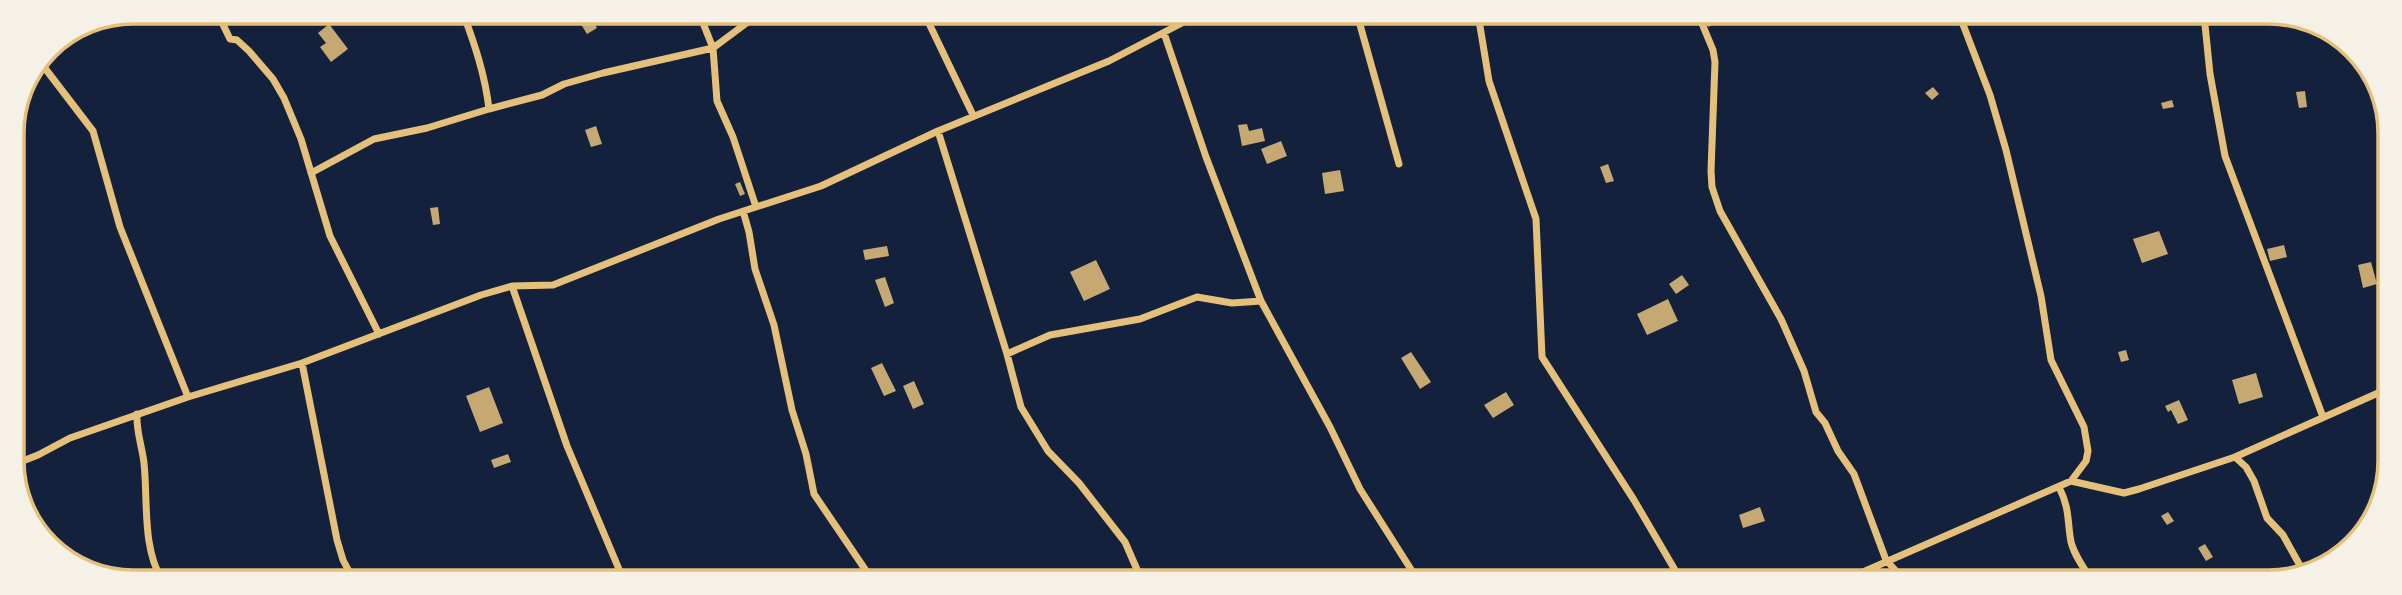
<svg xmlns="http://www.w3.org/2000/svg" width="2402" height="595" viewBox="0 0 2402 595" font-family="Commissioner,sans-serif">
<style>
.building{fill:#c6a872}
.lines{fill:none;stroke-linecap:round;stroke-linejoin:round}
.minor{stroke:#e5c07b;stroke-width:7}
.rim{fill:none;stroke:#e5c07b;stroke-width:3.5}
</style>
<rect width="100%" height="100%" fill="#14213d"/>
<!-- building -->
<path class="building" d="M581,13h7l9,15 -10,6 -11,-18z
M1713,14h12l2,5 -19,8 -3,-9z
M1870,14h7l4,4 -8,7 -7,-8z
M329,24l19,25 -17,13 -11,-15 6,-4 -8,-10z
M1933,87l6,7 -7,6 -7,-7z
M2305,91l2,16 -8,1 -3,-16z
M2172,100l2,7 -11,2 -2,-6z
M1247,124l2,7 13,-3 3,13 -23,5 -4,-21z
M596,126l6,18 -11,3 -6,-17z
M1281,141l6,15 -20,8 -6,-15z
M1608,164l6,17 -8,2 -6,-16z
M1340,170l4,21 -19,3 -3,-21z
M740,182l5,12 -5,2 -5,-12z
M438,207l2,17 -7,1 -3,-17z
M2159,231l9,23 -26,9 -9,-24z
M2284,245l3,12 -17,4 -3,-12z
M887,246l2,10 -24,4 -2,-10z
M1096,260l14,29 -26,12 -14,-29z
M2371,262l6,22 -14,4 -5,-23z
M1682,275l7,10 -13,9 -7,-10z
M885,277l9,26 -9,4 -10,-27z
M1668,299l10,22 -31,14 -10,-21z
M2126,350l3,10 -8,2 -3,-10z
M1411,352l20,30 -11,7 -19,-31z
M882,363l14,28 -12,5 -13,-28z
M2256,373l7,24 -24,7 -7,-24z
M914,381l10,23 -11,5 -10,-23z
M489,387l14,36 -23,9 -14,-36z
M1506,392l8,13 -21,13 -9,-13z
M2179,400l9,20 -10,4 -7,-14 -3,2 -3,-6z
M508,454l3,8 -17,6 -3,-8z
M1760,507l5,14 -22,7 -4,-13z
M2168,512l6,9 -7,4 -6,-9z
M2205,544l8,13 -7,4 -8,-13z"/>
<g class="lines">
<!-- minor -->
<path class="minor" d="M217,12l13,27 7,1 12,11 24,28 11,19 17,41 29,97 49,98
M699,13l14,35 4,53 16,36 23,70
M924,13l49,102
M1177,13l3,11
M1357,14l42,150
M1478,14l11,67 47,138 6,138 92,143 48,82
M1698,14l15,36 2,12 -4,109 1,16 8,24 61,108 23,52 12,41 9,11 13,28 16,23 32,86 20,22
M1959,14l31,81 16,55 35,146 10,64 33,67 4,24 -2,10 -15,20
M2204,15l6,59 15,82 98,261
M1164,33l42,124 55,144 69,126 30,62 59,93
M41,63l52,68 27,96 68,170
M489,109l53,-14 22,-11 39,-11 110,-25 47,-35
M938,131l69,223 14,53 27,44 31,32 46,59 17,39
M311,173l63,-34 53,-11 62,-19c-4,-34 -14,-64 -26,-96
M743,211l6,21 6,37 19,56 18,85 14,44 8,40 59,87
M512,286l55,160 57,135
M1007,354l43,-19 90,-16 57,-22 35,6 29,-2
M302,363l35,177 6,20 11,21
M137,414c-1,17 5,32 7,49 4,38 -2,84 18,117
M2235,457l11,10 8,14 13,37 16,17 20,36
M15,464l23,-9 32,-17 118,-41 114,-34 179,-68 31,-9 41,-1 166,-66 102,-33 117,-55 171,-70 92,-48
M2059,487c11,22 8,33 12,55 4,15 14,28 22,40
M1840,582l231,-101 53,12 15,-4 96,-32 152,-68"/>
</g>
<!-- crop -->
<path d="M0 0H2402V595H0ZM133 24H2269A109 109 0 0 1 2378 133V461A109 109 0 0 1 2269 570H133A109 109 0 0 1 24 461V133A109 109 0 0 1 133 24Z" fill="#f6f1e7" fill-rule="evenodd"/>
<path class="rim" d="M133 24H2269A109 109 0 0 1 2378 133V461A109 109 0 0 1 2269 570H133A109 109 0 0 1 24 461V133A109 109 0 0 1 133 24Z"/>
</svg>
